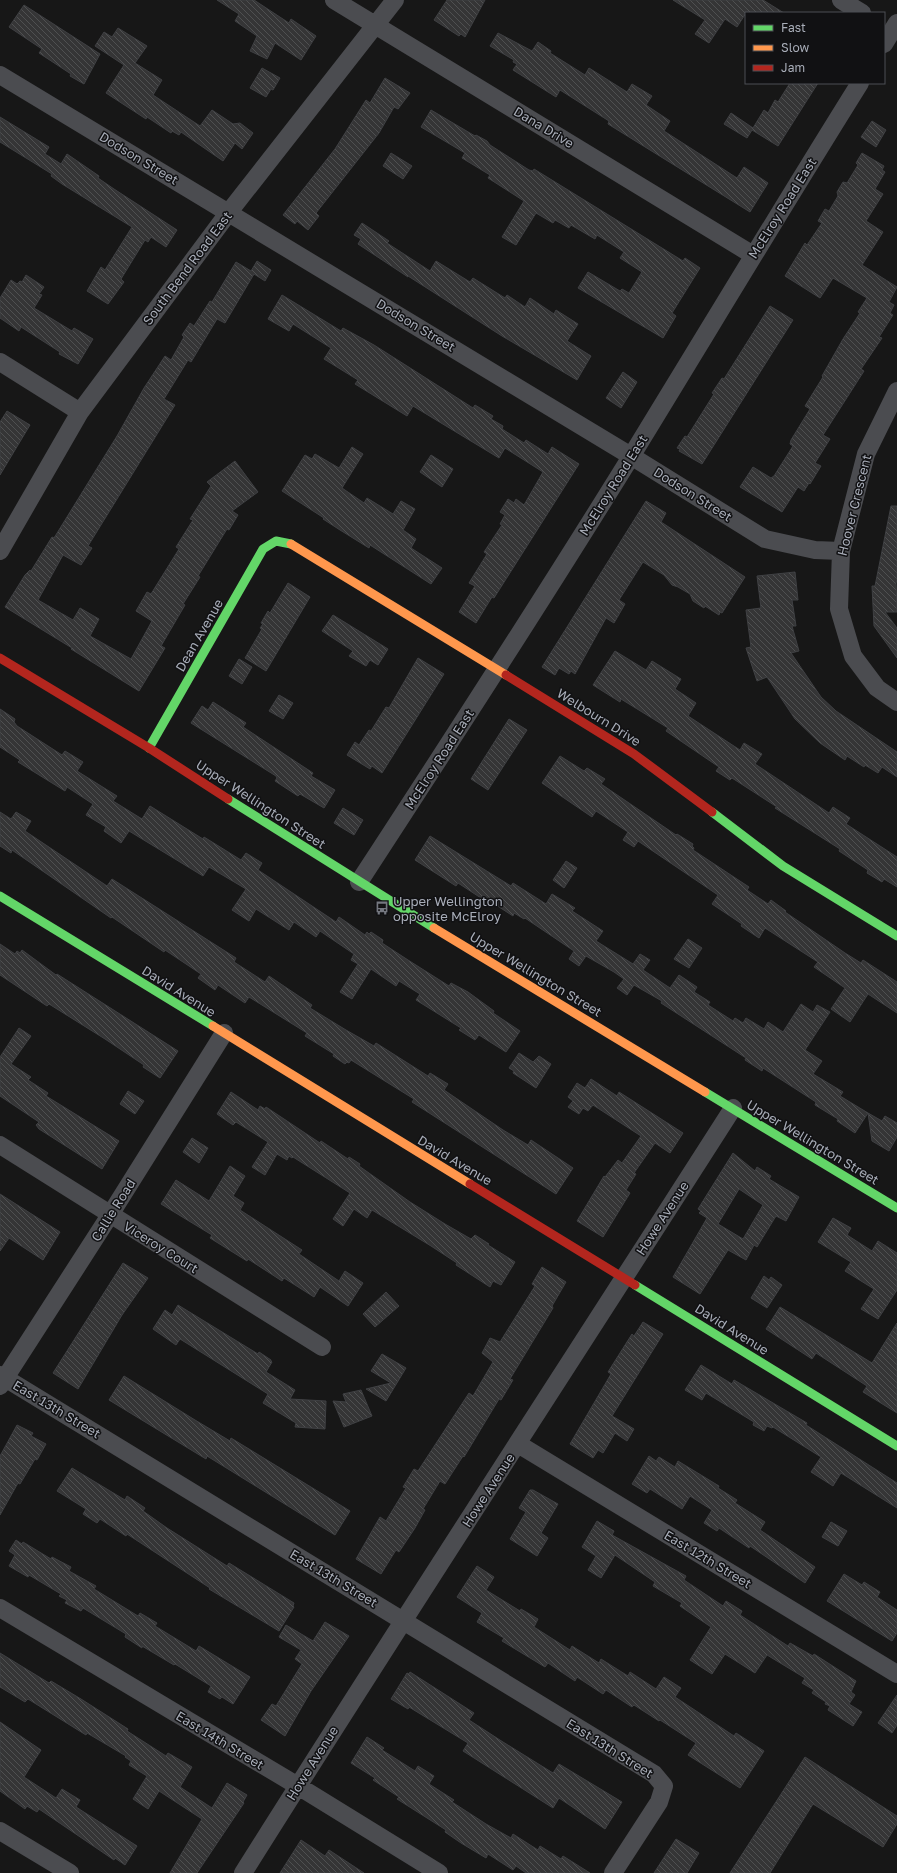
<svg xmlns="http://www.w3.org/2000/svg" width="897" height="1873" viewBox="0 0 897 1873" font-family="'Golos Text',sans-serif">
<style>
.building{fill:url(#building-back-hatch);stroke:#3f4043;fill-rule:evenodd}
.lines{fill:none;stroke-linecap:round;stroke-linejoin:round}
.street{stroke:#4b4c50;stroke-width:18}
.fast{stroke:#63d668;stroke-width:9}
.slow{stroke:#ff974d;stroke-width:9}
.jam{stroke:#b3261e;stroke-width:9}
.labels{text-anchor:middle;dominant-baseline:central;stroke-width:3;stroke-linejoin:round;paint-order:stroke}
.street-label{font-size:13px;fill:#a8adb8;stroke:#111113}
.poi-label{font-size:13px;fill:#a8adb8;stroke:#111113;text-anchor:start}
</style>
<defs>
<pattern id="building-back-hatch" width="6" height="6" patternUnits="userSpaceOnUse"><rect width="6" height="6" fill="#353536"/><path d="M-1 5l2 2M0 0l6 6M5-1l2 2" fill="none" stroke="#4f5051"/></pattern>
</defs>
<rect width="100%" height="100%" fill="#171717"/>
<!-- building -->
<path class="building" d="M217,0h37l35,23 2,-4 25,17 -15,24 -26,-17 -8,16 -17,-8 7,-15 -22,-15 4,-7z
M447,0h38l-20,37 -4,-3 -2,2 -25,-16z
M673,0h90l21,13h-38l-9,14 -12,-8 -16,24 -14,-9 10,-14z
M24,5l76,49 -16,30 -14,-8 1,-2 -32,-21 3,-4 -33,-22z
M118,28l29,18 -12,17 27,17 -9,15 47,31 12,-16 21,14 7,-1 13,10 -11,16 -7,-6 -12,18 -42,-29 -2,3 -7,-4 -1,2 -24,-16 -1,2 -40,-26 18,-28 -29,-19 9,-14 8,5z
M498,33l34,18 6,-9 13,9 -1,2 35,22 4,-7 38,24 5,-8 20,12 -6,9 24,16 -6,10 73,47 7,-11 24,16 -18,29 -142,-88 1,-3 -49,-31 -4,7 -43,-27 4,-6 -4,-2 1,-2 -24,-14z
M262,68l18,10 -7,12 -2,-1 -5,8 -16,-9z
M385,78l25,15 -12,16 -4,-2 -15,26 -63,80 3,3 -11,14 -11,-9 -2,3 -12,-9 52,-66 31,-49 4,3z
M790,83h28l-40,63 -26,-16 -5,8 -23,-14 7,-11 22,15 11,-18 4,3 7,-13 3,2z
M431,110l44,26 1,-1 11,6 3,4 39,25 4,1 1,-2 149,92 2,-3 15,10 -28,45 4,3 -13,22 -85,-50 10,-16 32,19 2,-2 7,4 13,-21 -22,-14 4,-6 -27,-17 -2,4 -24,-14 -2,3 -14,-8 -2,3 -17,-10 -20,32 -14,-8 22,-36 -36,-23 2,-3 -28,-17 3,-5 -44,-26z
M0,117l49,30 -4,7 16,10 6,-10 32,22 -1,2 16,11 63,41 -11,17 -15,-10 -3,5 -3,-2 -24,39 3,3 -16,22 -21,-13 14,-24 4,3 27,-43 -70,-43 -11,-8 1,-2 -52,-32z
M872,121l14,9 -10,17 -15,-10z
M391,153l21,13 -9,13 -20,-13z
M862,153l22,13 -2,4 3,2 -10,17 8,5 -17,27 17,11 -21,33 35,22 -8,15 5,3 -4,8 3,2 -14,22 3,1 -21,31 3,2 -41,64 7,4 -15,24 6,3 -11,18 -1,-1 -5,8 -6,-4 -16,25 -42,-25 13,-20 18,11 3,-2 19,-30 -3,-2 1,-4 19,-31 -5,-3 18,-29 -1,-1 21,-37 17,-26 -2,-1 9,-14 -34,-20 -13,20 -35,-22 20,-33 2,2 15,-22 -4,-2 7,-12 4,2 9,-15 -1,-4 6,-10 4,1 11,-18 -2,-2z
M362,223l27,18 -2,2 43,28 6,-10 34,21 3,-4 32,20 2,-3 18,12 5,-9 24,16 2,-4 22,14 -11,17 24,15 -14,24 -75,-44 -94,-60v1l-50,-33 3,-5 -7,-4z
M257,261l14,9 -6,11 -11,-7 -29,49 -8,-4 -26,43 -3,-2 -24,39 11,6 -87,141 4,2 -11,17 -18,-10 -25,45 35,20 7,-12 19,11 -9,17 41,23 21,-38 -16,-10 11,-19 4,2 28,-45 -3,-2 17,-27 -3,-1 21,-33 -4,-4 28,-21 23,31 -26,19 6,4 -9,15 -2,-1 -29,47 2,1 -17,27 2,1 -24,41 4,2 -26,43 -68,-42 1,-1 -67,-41 20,-32 5,-5 1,1 21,-34 2,1 63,-102 27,-48 21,-32 6,4 13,-23 -2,-2 8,-12 4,3 16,-25 2,1 24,-40 15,9z
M26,275l18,12 -5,7 3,1 -8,13 38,23 2,-3 19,11 -15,25 -19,-10 1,-2 -39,-25 -2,4 -19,-13v-20l11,-18 6,4 3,-3 2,1z
M282,295l59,36 2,-3 31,17 99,63 2,-3 18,11 -2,3 12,7 -1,3 22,14 2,-3 22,14 4,-7 27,17 -85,134 -2,-1 -16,26 -17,-11 16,-26 -6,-3 18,-29 -3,-2 18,-27 -2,-1 5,-9 -5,-3 8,-13 6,4 2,-4 8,6 19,-33 -38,-24 -6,10 -86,-52 -6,10 -52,-32 3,-4 -34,-21 7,-11 -38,-24 -4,7 -21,-12z
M770,306l23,14 -91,144 -23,-13 1,-2 -3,-1 8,-12 2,1 27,-43 -2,-1 10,-15 2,1z
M623,372l14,10 -16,26 -15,-10z
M7,411l23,14 -30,50v-53z
M352,447l11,7 -21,34 22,15 3,-5 26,16 8,-13 14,8 -12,21 13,9 -5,9 31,20 -11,16 -61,-39 -1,3 -29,-18 -17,-11 1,-1 -42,-27 23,-36 7,4 3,-5 24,14z
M431,455l22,14 -11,18 -22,-15z
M646,501l20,12 -5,9 84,55 -23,36 -2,-1 -1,3 -14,-9 -1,2 -11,-7 -3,-7 -12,-7 -6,-2 -8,-10 -21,-13 -24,38 6,4 -11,19 -8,-5 -31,56 -4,-3 -2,3 -10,-6 -4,7 -13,-8z
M891,506h6v76h-1l1,30h-12l12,16v30l-23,-32 -2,-40h3z
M795,572l3,28h-6l4,26h-4l7,25 -8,2 30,44 15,14 61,41v25l-15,-10 -4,6 -13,-8 -1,2 -17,-11 -2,4 -25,-17 -25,-24 -28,-42 -10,4 -11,-33 5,-1 -5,-37 15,-2 -4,-32z
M288,583l22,14 -44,74 -21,-13 17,-29 -2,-1 3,-4 -2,-1 7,-12 2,2z
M333,615l55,34 -10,16 -8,-5 -4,6 -17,-10 4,-5 -31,-20z
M615,651l31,19 6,-9 29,18 -6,10 21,14 -8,13 52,34 4,-7 18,11 -7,10 74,49 4,-6 17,11 -4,6 51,33v30l-13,-8 -2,3 -15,-9 1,-3 -29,-19 1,-2 -65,-41 2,-1 -45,-29 -2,2 -14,-9 3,-4 -53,-36 2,-3 -47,-29 -1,3 -27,-17z
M418,658l26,16 -62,99 -10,-7 -2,3 -23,-14 8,-13 4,3 10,-15 2,1 15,-24 3,1z
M239,659l13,8 -10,17 -13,-8z
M279,695l14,8 -10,16 -14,-8z
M213,702l33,21 -3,4 70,46 -2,3 24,14 -11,18 -24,-14 -2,2 -23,-15 2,-3 -1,-2 -85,-53 11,-17 6,4z
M0,709l15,10 -1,3 3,4 45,29 3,-4 18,11 -6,9 40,25 -4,5 29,18 8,-13 53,33 1,-2 37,23 5,-7 16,10 -4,7 78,52 3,-5 26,18 2,-3 2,2 2,-2 12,8 -1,3 26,17 41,26 2,-3 17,9 26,19 -1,2 27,18 -14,21 -27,-17 -4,5 -16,-10 2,-2 -45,-28 4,-6 -21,-13 -3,5 -25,-17 -19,30 -12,-7 18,-28 -7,-4 3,-6 -34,-23 -4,6 -22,-15 -5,8 -33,-21 -7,12 -17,-11 14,-21 -37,-22 -6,9 -74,-45 -8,12 -17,-12 2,-4 -20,-12 7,-11 -26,-17 -2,4 -47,-29 2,-2 -20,-13z
M509,719l18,11 -39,60 -17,-11z
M560,756l24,15 3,-3 18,11 -4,5 75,51 1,-1 16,10 -1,2 2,2 -1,2 56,37 -2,3 21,14 3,-4 15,11 -1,1 60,41 16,10 2,-3 34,22v31l-29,-19 -18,28 -19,-13 14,-21 -31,-21 4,-5 -53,-34 -6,10 -18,-12 1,-2 -30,-20 6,-9 -80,-54 -4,6 -11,-7 5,-8 -32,-21 -4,6 -50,-34z
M343,808l20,12 -9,15 -20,-12z
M0,812l11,7 5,-7 15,9 -6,10 82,55 5,-7 124,79 -2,4 31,20 4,-6 43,29 -2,3 36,22 28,16 2,-3 52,33 2,-3 18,11 -4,6 59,40 25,15 3,-5 42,28 -17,26 -144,-92 2,-3 -63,-39 -2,3 -2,-1 -2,2 -12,-8 1,-2 -29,-18 2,-3 -58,-36 -4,6 -27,-18 -3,5 -17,-12 3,-4 -36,-24 -1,2 -52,-35 -1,1 -99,-68 -1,3 -11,-7z
M430,836l81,50 2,-3 33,21 6,-10 23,14 -3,3 31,20 -7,10 37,23 7,-10 10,6 -7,10 27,18 9,-13 18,12 -3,5 16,10 -2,3 25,16 2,-3 8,5 3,-5 18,11 4,-7 15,10 18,-28 12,8 4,-7 13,7 -25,38 17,11 -9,13 30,18 -3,4 28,17 -13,20 -18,-12 1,-2 -23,-14 1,-3 -53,-34 -1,3 -17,-11 1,-2 -85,-55 1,-2 -28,-16 -7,10 -10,-7 7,-9 -10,-7 -28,-16 -7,10 -10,-7 5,-8 -49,-33 -1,1 -10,-6 -1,3 -31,-20 -1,2 -23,-15 -2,3 -41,-26z
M566,861l11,7 -13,20 -11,-8z
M688,939l14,9 -13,20 -15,-9z
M0,944l15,10 2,-3 3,2 2,-3 34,25 1,-1 121,77 -18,27 -17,-11 1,-2 -39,-26 -56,-35 -2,2 -47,-31z
M19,1028l12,8 -20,28 20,13 -3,3 20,13 -2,3 73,45 -17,28 -63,-40 -3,-4 3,-3 -39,-26v-39z
M519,1053l14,9 6,-6 12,8 -15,24 -23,-15 1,-2 -5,-3z
M591,1079l26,17 2,-4 64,41 -13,20 -15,-10 -21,30 2,1 -10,16 4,3 -27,44 -26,-16 27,-45 1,1 13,-17 4,3 19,-27 -48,-31 -5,6 -5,-3 -4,6 -11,-7 5,-6 -5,-4 9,-14 8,5z
M128,1091l16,10 -9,13 -15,-10z
M231,1092l27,18 2,-4 5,3 1,-2 54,36 1,-2 27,18 1,-2 11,7 -1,2 51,36 35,22 26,15 4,-4 14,9 -1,1 27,17 -14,23 -8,-4 -3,6 -34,-22 1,-2 -26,-17 -59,-36 -5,8 -13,-9 -11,17 -10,-7 17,-26 -57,-36 -1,1 -3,-2 -2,4 -10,-6 -12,21 -13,-8 16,-25 -32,-20 -3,3 -16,-11z
M868,1113l14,8 3,-5 12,7v14l-8,14 -17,-10z
M192,1138l16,10 -9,15 -16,-11z
M733,1153l22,18 2,-4 14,9 -2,3 30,18 -13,24 -10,-5 -19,31 -3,-2 -8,15 -18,-10 -28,44 -27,-17 34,-59 -8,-5 2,-2 -3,-2zM739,1189l24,16 -20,34 -25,-15z
M230,1166l15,10 -12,20 11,7 -4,7 62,40 -3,4 40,27 6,-10 18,12 -15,23 -28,-19 -6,10 -30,-19 -2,3 -34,-22 -1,2 -37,-23 2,-3 -51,-31 15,-24 33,21z
M0,1194l60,38 -17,28 -34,-22 -9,13z
M833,1218l18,10 -4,7 25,16 6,-10 19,12v37l-19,29 -17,-10 13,-20 -29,-18 6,-9 -33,-20z
M123,1263l25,15 -26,37 -44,74 -25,-16z
M542,1267l24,15 -14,24 1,2 -43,71 3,1 -12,20 -2,-1 -35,58 -1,-1 -18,28 -5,-3 -17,28 2,1 -10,18 -16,24 -3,-2 -15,24 -25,-15 24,-42 6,4 20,-33 -3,-1 11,-18 4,2 51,-78 4,3 20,-34 -11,-9 8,-15 10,4 35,-56 -3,-2z
M764,1276l5,4 2,-3 11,8 -15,23 -16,-10z
M386,1292l13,14 -24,21 -12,-13z
M178,1305l80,49 1,-2 12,8v1l1,1 -6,10 29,18 -5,9 36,2 -1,28 -30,-2 1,-4 -33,-20 5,-9 -88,-55 -4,6 -23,-16 12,-19 7,5z
M780,1307l92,56 25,-40v90l-34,-21 4,-6 -51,-33 -4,6 -46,-30z
M643,1322l20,12 -51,82 22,13 -7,12 -12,-8 -12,20 -5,-3 -5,8 -23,-14 41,-70 -3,-2 24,-38 2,2z
M382,1354l24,14 -20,33 -20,-12 25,-6 -20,-12z
M701,1365l31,19 2,-4 73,43 -1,2 91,58v25l-56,-35 -8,13 -22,-14 10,-15 -48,-30 -1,1 -5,-2 -3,5 -11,-6 1,-3 -48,-29 -4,7 -17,-10z
M124,1376l71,44 35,21 1,-3 119,73 -15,24 -128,-79 -1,3 -97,-59z
M361,1390l11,26 -28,11 -11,-26 13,1 -3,-8z
M17,1425l16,8 -2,3 15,8 -9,16 -2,-1 -15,25 -2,-1 -18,32v-59z
M649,1456l7,5 3,-4 16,10 3,-6 41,25 -1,2 19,12 -2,3 30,19 -5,8 55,37 -10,16 -55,-37 -1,2 -30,-20 -2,3 -13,-8 8,-13 -22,-14 -8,13 -32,-20 -3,4 -15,-9z
M72,1468l53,32 2,-4 18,12 -2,3 24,17 60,38 2,-3 65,40 -1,3 1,1 -15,24 -70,-42 1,-1 -83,-54 -1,2 -26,-17 -3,4 -14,-9 3,-5 -29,-18z
M530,1490h3l25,14 -17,29 7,5 -11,18 -27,-17 16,-27 -7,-4z
M597,1521l17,10 -2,4 74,41 -2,4 39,26 3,-5 16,10 -2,4 48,31 2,-3 23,13 1,-2 42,27 -5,11 4,3 -6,9 13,8 -9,14 -25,-16 2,-4 -5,-2 1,-2 -14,-9 2,-3 -12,-7 3,-5 -38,-23 -12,18 -30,-19 -13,20 -22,-14 21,-33 -31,-21 2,-3 -29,-17 2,-4 -40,-27 -14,23 -13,-8 8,-14 -14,-9z
M831,1522l16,9 -9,15 -16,-9z
M16,1540l6,4 1,-2 28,17 1,-2 19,10 -2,4 27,15 -2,3 44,27 2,-3 17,10 -2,3 41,25 3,-5 51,31 -17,27 -11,-7 -2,2 -12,-7 3,-6 -36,-22 -1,1 -32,-19v2l-17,-11 1,-3 -43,-26 -2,3 -16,-8 2,-3 -8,-4 2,-2 -32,-19 -1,2 -19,-11 6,-11 -6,-4z
M477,1566l17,11 -8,13 34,21 1,-2 17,10 -4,8 36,23 2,-4 27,17 2,-4 27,17 2,-4 26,17 8,-12 17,11 -6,9 59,39 2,-3 28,18 -24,37 -52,-33 8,-12 -36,-23 -1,1 -25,-16 -2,2 -26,-17 -3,4 -26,-17 -2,4 -27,-18 -3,4 -43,-26 2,-3 -27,-16 5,-9 -25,-16z
M844,1574l18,11 2,-3 16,10 -3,5 20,13v23l-5,8 -65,-40z
M325,1622l24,14 -38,55 -26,45 -24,-16 11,-16 4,2 26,-42 -7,-5 6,-9 -22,-13 7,-12 27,16z
M0,1653l49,30 2,-2 30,18 47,30 -1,2 39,25 2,-3 24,14 -12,20 32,21 15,-25 20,12 -4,7 1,1 -47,70h-27l32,-54 -43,-28 -11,18 -15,-10 14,-23 -18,-11 2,-4 -6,-4 1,-1 -39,-23 -1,2 -58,-36 -3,3 -25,-15z
M410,1672l64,41 -5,7 34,22 50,31 6,-9 63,38 -17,27 -46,-31 -6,10 -90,-57 5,-8 -59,-36 -1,2 -17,-10 16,-26 2,1z
M897,1695v30l-5,8 -14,-10z
M0,1722l41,28 -17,27 32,21 6,-9 18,11 -4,7 61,39 -12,19 -10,-7 -1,2 -75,-51 -2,3 -10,-6 -2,3 -25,-18z
M367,1737l17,11 -2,2 33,21 3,-5 16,10 -5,8 25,16 -2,2 34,22 25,14 2,-4 25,16 2,-4 21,13 2,-3 27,17h-64l-10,-7 -3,4 -25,-16 -2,4 -25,-15 -16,-11 1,-2 -49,-31 2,-2 -26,-17 2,-2 -24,-15z
M805,1757l92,59v8l-14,23 -70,-43 -43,69h-40z
M676,1839l23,14 -12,20h-33z
M301,1840l24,16 4,-6 35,23h-84z"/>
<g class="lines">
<!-- street -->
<path class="street" d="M334,0l419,255
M841,0l21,13
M884,44l13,-21
M0,75l631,381 134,83 50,11 26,1
M0,362l80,50
M897,391l-31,63 -25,97 -2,58 14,47 24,32 20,14
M0,551l80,-139 149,-200 166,-212
M359,882c92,-141 184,-283 273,-427 76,-124 151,-249 228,-372
M0,1145l322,202
M0,1375l654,399 10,12 -5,16 -46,71
M0,1386l110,-171 114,-182
M518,1444l379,230
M0,1608l298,178 141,87
M0,1831l70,42
M243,1873c161,-256 327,-510 490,-765"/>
<!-- fast -->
<path class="fast" d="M149,748l114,-199 13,-8 15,3
M228,799l206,129
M712,812l71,54 114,70
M0,896l213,130
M705,1092l192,116
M635,1285l262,161"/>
<!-- slow -->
<path class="slow" d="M291,544l215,131
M434,928l271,164
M213,1026l257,158"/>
<!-- jam -->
<path class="jam" d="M0,658l149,90 79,51
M506,675l128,79 78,58
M470,1184l165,101"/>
</g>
<!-- icons -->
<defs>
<g id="bus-bare" transform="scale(1.08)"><path d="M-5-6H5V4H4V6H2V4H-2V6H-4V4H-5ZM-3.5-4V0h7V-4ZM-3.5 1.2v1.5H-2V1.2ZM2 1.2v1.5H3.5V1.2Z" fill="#757880" stroke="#111113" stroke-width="2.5" paint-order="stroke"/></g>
</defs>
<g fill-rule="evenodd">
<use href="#bus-bare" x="382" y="908"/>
</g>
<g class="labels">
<!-- street labels -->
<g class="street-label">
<text transform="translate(544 127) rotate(31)">Dana Drive</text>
<text transform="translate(139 158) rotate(31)">Dodson Street</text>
<text transform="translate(782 208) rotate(-58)">McElroy Road East</text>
<text transform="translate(187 268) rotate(-53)">South Bend Road East</text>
<text transform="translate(416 325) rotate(31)">Dodson Street</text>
<text transform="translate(613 485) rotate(-58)">McElroy Road East</text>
<text transform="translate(693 494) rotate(32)">Dodson Street</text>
<text transform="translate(854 505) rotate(-76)">Hoover Crescent</text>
<text transform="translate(199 635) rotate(-60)">Dean Avenue</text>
<text transform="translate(599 717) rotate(32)">Welbourn Drive</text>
<text transform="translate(439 759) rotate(-57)">McElroy Road East</text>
<text transform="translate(261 804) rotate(33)">Upper Wellington Street</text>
<text transform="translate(536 974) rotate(31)">Upper Wellington Street</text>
<text transform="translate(179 991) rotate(32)">David Avenue</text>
<text transform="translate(813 1142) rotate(31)">Upper Wellington Street</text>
<text transform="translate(455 1160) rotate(31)">David Avenue</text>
<text transform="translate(113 1210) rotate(-58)">Callie Road</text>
<text transform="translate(662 1218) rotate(-57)">Howe Avenue</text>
<text transform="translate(161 1247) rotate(32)">Viceroy Court</text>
<text transform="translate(732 1329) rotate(32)">David Avenue</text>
<text transform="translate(57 1409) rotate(31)">East 13th Street</text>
<text transform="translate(488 1490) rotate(-57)">Howe Avenue</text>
<text transform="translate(708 1559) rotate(31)">East 12th Street</text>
<text transform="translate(334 1578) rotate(31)">East 13th Street</text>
<text transform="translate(220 1740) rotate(31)">East 14th Street</text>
<text transform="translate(610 1748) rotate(32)">East 13th Street</text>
<text transform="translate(312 1763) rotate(-58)">Howe Avenue</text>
</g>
<!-- poi labels -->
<g class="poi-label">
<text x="393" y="901">Upper Wellington<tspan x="393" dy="15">opposite McElroy</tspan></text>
</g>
</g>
<!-- legend -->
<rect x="745" y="12" width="140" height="72" fill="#111113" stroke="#4d4f55"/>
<rect x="753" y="25" width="20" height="6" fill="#63d668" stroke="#4d4f55"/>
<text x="781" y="32" font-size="12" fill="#a8adb8">Fast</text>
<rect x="753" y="45" width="20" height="6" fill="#ff974d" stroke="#4d4f55"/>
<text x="781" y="52" font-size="12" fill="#a8adb8">Slow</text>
<rect x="753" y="65" width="20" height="6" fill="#b3261e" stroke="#4d4f55"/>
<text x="781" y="72" font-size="12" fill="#a8adb8">Jam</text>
</svg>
